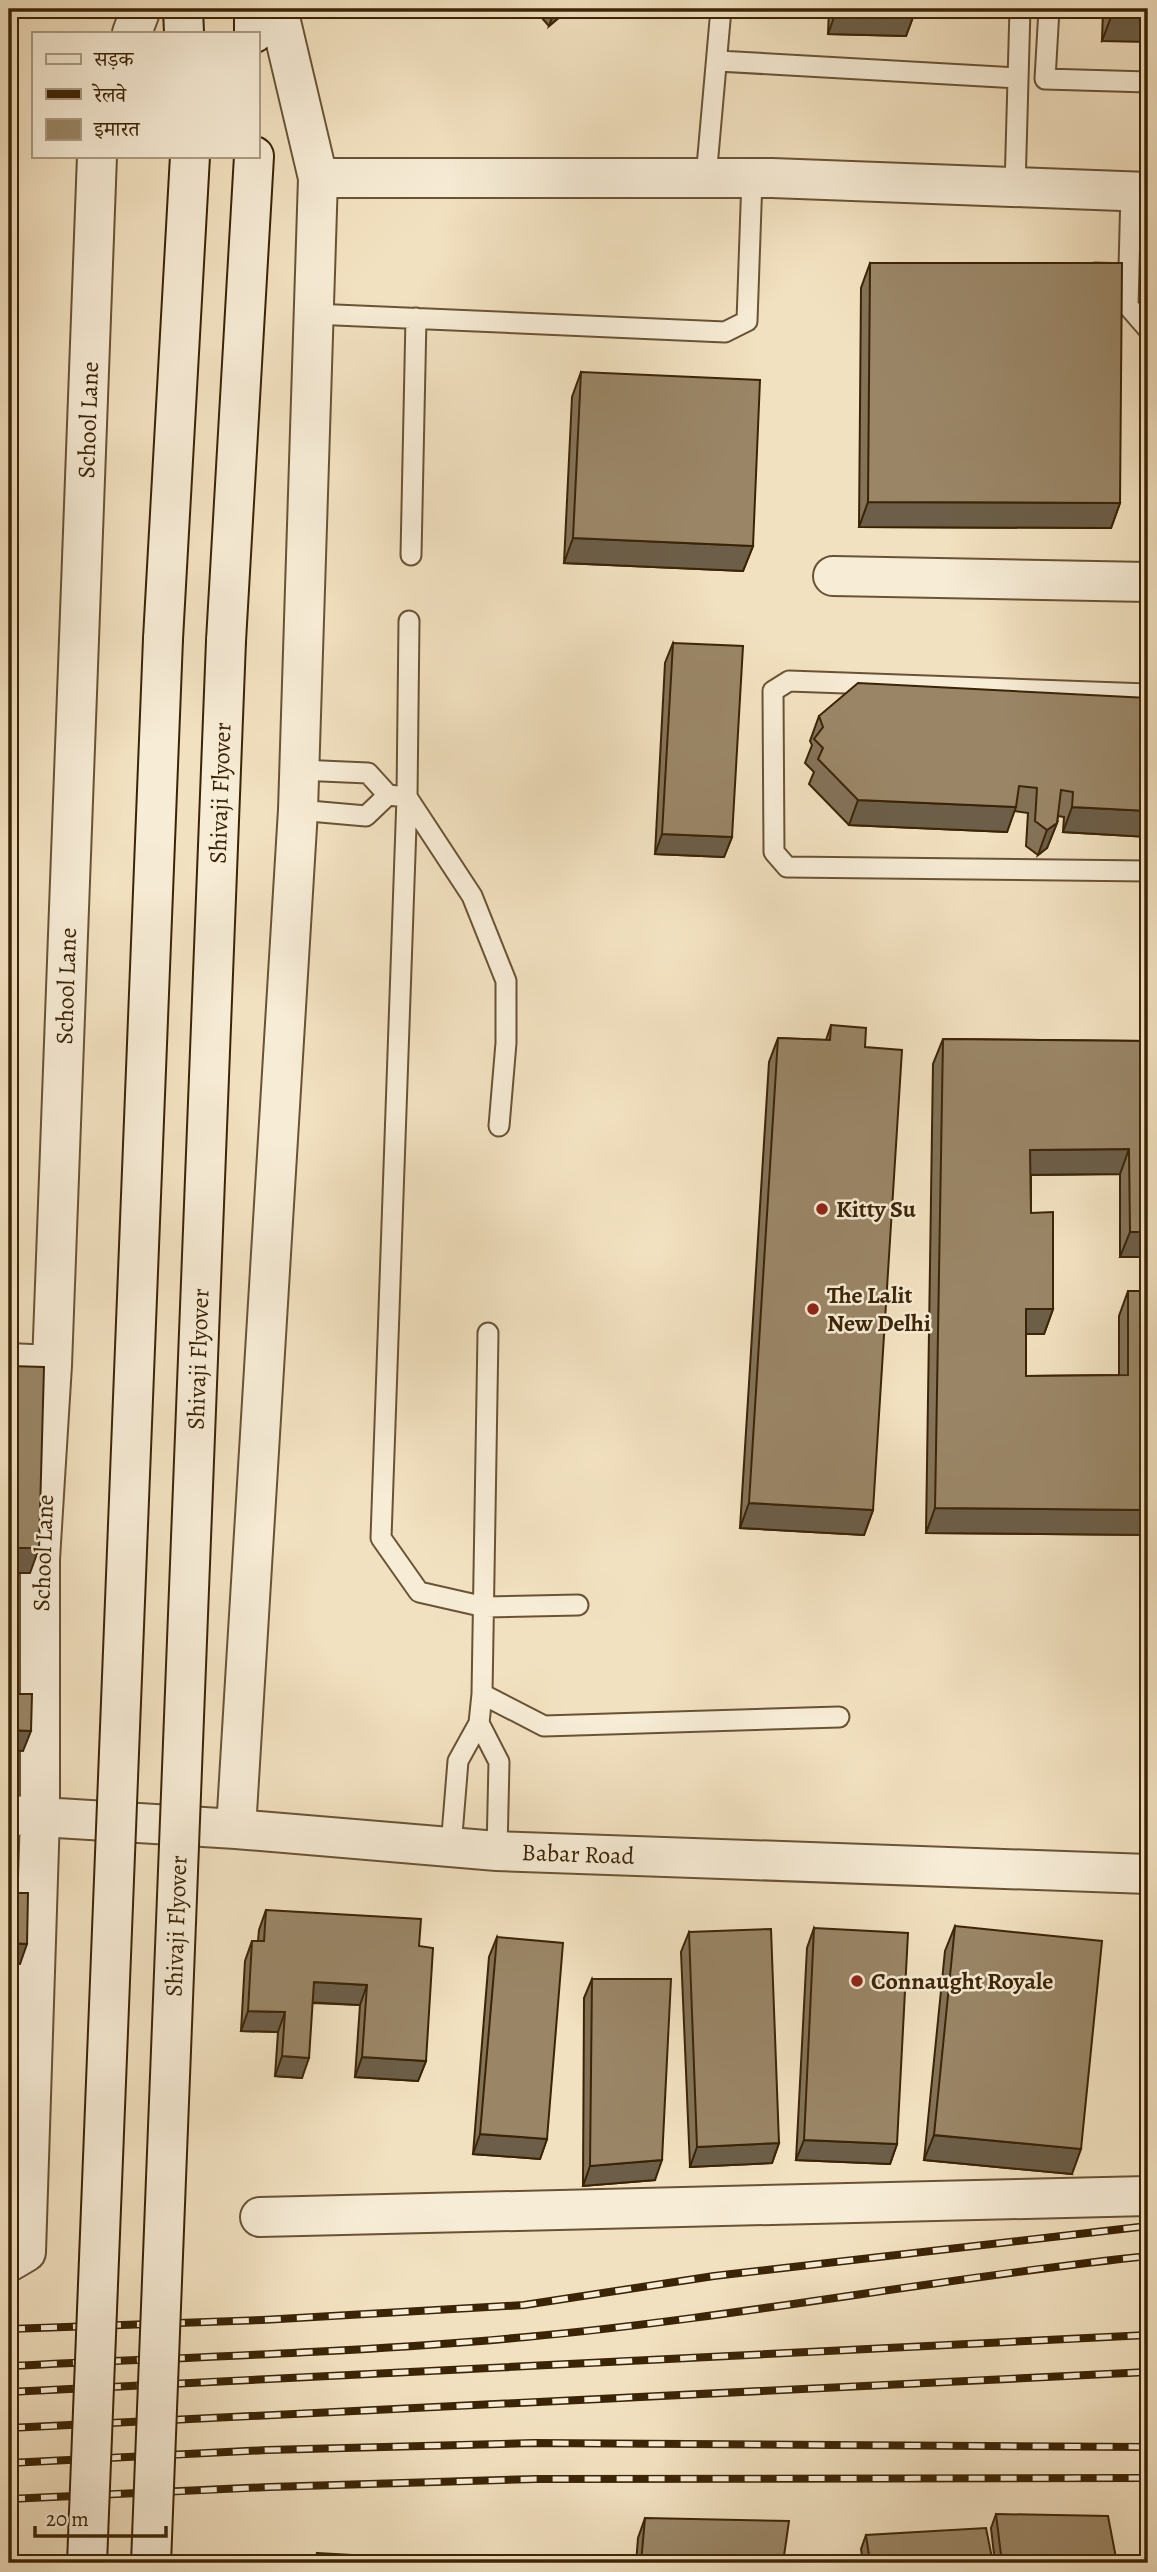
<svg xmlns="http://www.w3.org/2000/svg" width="1157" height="2572" viewBox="0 0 1157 2572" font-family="Alegreya,'Noto Serif Devanagari',serif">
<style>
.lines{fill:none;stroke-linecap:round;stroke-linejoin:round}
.lane-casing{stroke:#695334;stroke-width:23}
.street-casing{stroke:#695334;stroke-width:42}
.secondary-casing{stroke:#3b2406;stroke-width:42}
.lane{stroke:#f7ecd6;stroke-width:19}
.street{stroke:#f7ecd6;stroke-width:38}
.secondary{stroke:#f7ecd6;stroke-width:38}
.rail-casing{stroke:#3b2406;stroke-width:8}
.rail{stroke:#f7ecd6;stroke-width:5;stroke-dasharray:16;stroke-linecap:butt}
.secondary-bridge-casing{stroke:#3b2406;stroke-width:42;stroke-linecap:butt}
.secondary-bridge{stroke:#f7ecd6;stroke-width:38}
.wall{fill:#847359;stroke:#3b2406;stroke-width:2}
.shaded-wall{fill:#6c5e48;stroke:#3b2406;stroke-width:2}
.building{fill:#9a8667;stroke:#3b2406;stroke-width:2}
.poi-dot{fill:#8f2418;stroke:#f7ecd6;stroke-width:2.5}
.labels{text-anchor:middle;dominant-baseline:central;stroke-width:5;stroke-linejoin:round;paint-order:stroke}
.street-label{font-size:24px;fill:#3b2406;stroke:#f7ecd6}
.poi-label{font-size:24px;font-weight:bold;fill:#3b2406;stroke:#f7ecd6;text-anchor:start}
</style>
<rect width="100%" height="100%" fill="#f2e1c0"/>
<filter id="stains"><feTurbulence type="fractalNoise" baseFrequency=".00286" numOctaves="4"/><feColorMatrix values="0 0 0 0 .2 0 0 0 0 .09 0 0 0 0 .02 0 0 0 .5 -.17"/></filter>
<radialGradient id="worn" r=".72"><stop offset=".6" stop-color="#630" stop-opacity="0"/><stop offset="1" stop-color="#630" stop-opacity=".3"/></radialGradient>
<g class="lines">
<!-- lane casing -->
<g class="lane-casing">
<path id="lane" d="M1049,9l-4,70 103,3
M718,61l300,17
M706,178l15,-169
M1015,187l5,-178
M1131,191l-3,115 20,23
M1095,273l34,1
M313,314l412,18 22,-11 5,-143
M411,555l5,-237
M409,621l-2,176 -26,741 38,54 66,15 93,-2
M1148,694l-359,-13 -16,10 1,161 13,15 361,4
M299,770l69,3 20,22 19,2
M407,797l65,99 34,85v62l-7,83
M298,810l68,6 22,-21
M482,1694l62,32 295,-9
M479,1723l20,39 -2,89
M451,1847l7,-86 21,-38 3,-29 6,-361"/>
</g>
<!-- street casing -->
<g class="street-casing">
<path id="street" d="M132,33l9,-24
M318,178h454l376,14
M833,576l315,6
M9,1363l43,2
M9,1815l227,14 261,22 651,23
M236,1829l62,-1019 20,-632 -40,-169
M260,2217l888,-21
M9,2262l17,-10 14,-436v-257l12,-194 45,-1209"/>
</g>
<!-- secondary casing -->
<g class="secondary-casing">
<path id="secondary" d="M183,9l1,24
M254,9v24
M163,639l27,-483
M226,641l28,-485"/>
</g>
<!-- lane -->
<use href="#lane" class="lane"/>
<!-- street -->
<use href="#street" class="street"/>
<!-- secondary -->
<use href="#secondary" class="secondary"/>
<!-- rail casing -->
<g class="rail-casing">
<path id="rail" d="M9,2329l253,-9 262,-15 190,-29 434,-50
M9,2366c172,-9 345,-13 517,-29 208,-19 414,-59 622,-81
M9,2392l1139,-57
M9,2428l1139,-56
M9,2463l258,-13 267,-7 614,4
M9,2499l260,-12 267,-8 612,-1"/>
</g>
<!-- rail -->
<use href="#rail" class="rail"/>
<!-- secondary-bridge casing -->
<g class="secondary-bridge-casing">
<path id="secondary-bridge" d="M87,2563l76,-1924
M151,2563l75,-1922"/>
</g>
<!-- secondary-bridge -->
<use href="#secondary-bridge" class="secondary-bridge"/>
</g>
<!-- wall -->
<path class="wall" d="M534,9h35l-20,17z
M829,9h87l-10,27 -78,-2z
M1103,9h45l-46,32z
M870,263l250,240 -9,25 -252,-1 2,-239z
M581,372l172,174 -10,25 -179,-8 8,-166z
M673,643l59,194 -8,20 -69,-3 10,-191z
M1148,698v139l-85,-5 1,-15 -6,-1 -1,7 -10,25 -9,7 -12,-9 2,-33 -14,-2 -7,21 -158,-7 -40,-41 5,-12 -9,-9 7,-18 -2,-4 9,-25z
M831,1025l34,22 8,463 -9,25 -124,-7 29,-466 9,-24 48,2z
M943,1039l205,2v216h-28v-83l-89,1v38l22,96 -9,25h-18v42l93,-1v-59l9,-25 20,244 -222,-2 7,-469z
M266,1910l153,36 7,115 -8,20 -63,-4 5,-72 -48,-2 -10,75 -27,-2 3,-44 -37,-1 4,-70 7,-20h6l1,-11z
M955,1926l117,248 -148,-14 21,-209z
M814,1928l83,216 -7,20 -94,-4 11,-212z
M689,1932l90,211 -7,20 -82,4 -9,-215z
M497,1937l50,202 -7,20 -67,-5 16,-197z
M592,1979l63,201 -72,6 1,-188z
M996,2514l121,49h-122l-4,-35z
M645,2518l138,45h-147l2,-25z
M866,2535l127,28h-130l-2,-14z
M317,2553l35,10h-39z"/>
<!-- shaded-wall -->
<path class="shaded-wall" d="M555,9h14l-20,17z
M837,9h79l-10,27 -78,-2z
M1114,9h34v33l-46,-1z
M868,502l252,1 -9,25 -252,-1z
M573,538l180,8 -10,25 -179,-8z
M858,800l158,7 -9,25 -158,-7z
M1072,807l76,4v26l-85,-5z
M1057,823l-10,25 -9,7 9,-25z
M662,834l70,3 -8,20 -69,-3z
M1129,1149l-9,25 -99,1 9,-25z
M1130,1232h18v25h-28z
M1026,1309h27l-9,25h-27z
M749,1503l124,7 -9,25 -124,-7z
M935,1508l213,2v25l-222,-2z
M9,1548h30l-9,25h-21z
M9,1730l22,1 -8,20 -14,-1z
M9,1943l18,1 -7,20 -11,-1z
M314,1982l53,3 -7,20 -54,-3z
M248,2011l37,1 -7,20 -37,-1z
M9,2040l7,1 -5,14 -2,-1z
M282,2056l27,2 -7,20 -27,-2z
M362,2057l64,4 -8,20 -63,-4z
M480,2134l67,5 -7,20 -67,-5z
M934,2135l147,14 -9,25 -148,-14z
M804,2140l93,4 -7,20 -94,-4z
M779,2143l-7,20 -82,4 7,-20z
M662,2160l-7,20 -72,6 7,-20z"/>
<!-- building -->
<path class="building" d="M870,263h252l-2,240 -252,-1z
M581,372l179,8 -7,166 -180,-8z
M673,643l70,3 -11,191 -70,-3z
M858,683l290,15v113l-76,-4 1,-15 -12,-2 -4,33 -10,7 -12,-9 2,-33 -18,-2 -3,21 -158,-7 -40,-41 5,-11 -9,-9 9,-12 -4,-11z
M831,1025l35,3 -1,19 37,3 -29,460 -124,-7 29,-465 52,2z
M943,1039l205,2v191h-18l-1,-83 -99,1 1,63 22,-1v97h-27v67l102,-1v-84h20v219l-213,-2z
M9,1366l35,1 -5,181h-30z
M9,1694h23l-1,37 -22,-1z
M9,1893h19l-1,51 -18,-1z
M266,1910l155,9 -2,27 14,2 -7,113 -64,-4 5,-72 -53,-3 -5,76 -27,-2 3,-44 -37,-1 4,-70h12z
M955,1926l147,15 -21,208 -147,-14z
M814,1928l94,5 -11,211 -93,-4z
M771,1929l8,214 -82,4 -8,-215z
M497,1937l66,6 -16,196 -67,-5z
M592,1979h79l-9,181 -72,6z
M9,1997h8l-1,44 -7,-1z
M996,2514l112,2 9,47h-115z
M645,2518l144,3 -6,42h-142z
M986,2528l7,35h-123l-4,-28z
M317,2553l35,2v8h-34z"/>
<!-- markers -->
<g class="poi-dot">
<circle cx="822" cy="1209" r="7"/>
<circle cx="813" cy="1309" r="7"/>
<circle cx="857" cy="1981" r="7"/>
</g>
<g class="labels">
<!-- street labels -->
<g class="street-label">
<text transform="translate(88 420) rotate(-88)">School Lane</text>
<text transform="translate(220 793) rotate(-88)">Shivaji Flyover</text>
<text transform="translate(66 986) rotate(-88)">School Lane</text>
<text transform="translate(198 1359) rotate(-88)">Shivaji Flyover</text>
<text transform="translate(43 1553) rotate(-88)">School Lane</text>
<text transform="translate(578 1854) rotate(2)">Babar Road</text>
<text transform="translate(176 1926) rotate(-88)">Shivaji Flyover</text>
</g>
<!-- poi labels -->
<g class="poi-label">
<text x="836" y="1209">Kitty Su</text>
<text x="827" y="1295">The Lalit<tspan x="827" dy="28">New Delhi</tspan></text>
<text x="871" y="1981">Connaught Royale</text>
</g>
</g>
<!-- margin -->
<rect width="1157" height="2572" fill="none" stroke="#f2e1c0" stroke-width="35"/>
<rect x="10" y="10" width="1136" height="2551" fill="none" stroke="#3b2406" stroke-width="3.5"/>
<rect x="18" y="18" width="1122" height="2537" fill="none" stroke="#3b2406" stroke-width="2"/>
<!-- legend -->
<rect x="32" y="32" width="228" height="126" fill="#f7ecd6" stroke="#ac9c83" stroke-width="2"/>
<rect x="46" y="54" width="35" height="10" fill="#f7ecd6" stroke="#ac9c83" stroke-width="2"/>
<text x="94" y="66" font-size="21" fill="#3b2406">सड़क</text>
<rect x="46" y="89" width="35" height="10" fill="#3b2406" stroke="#ac9c83" stroke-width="2"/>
<text x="94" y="102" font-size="21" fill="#3b2406">रेलवे</text>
<rect x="46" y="119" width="35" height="21" fill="#9a8667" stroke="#ac9c83" stroke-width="2"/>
<text x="94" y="136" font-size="21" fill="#3b2406">इमारत</text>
<!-- scale -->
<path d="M35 2526v10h131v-10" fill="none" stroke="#3b2406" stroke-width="3.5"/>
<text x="46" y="2526" font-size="21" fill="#3b2406" stroke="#f7ecd6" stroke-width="5" paint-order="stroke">20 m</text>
<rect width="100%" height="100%" filter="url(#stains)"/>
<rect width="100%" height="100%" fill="url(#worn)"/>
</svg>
